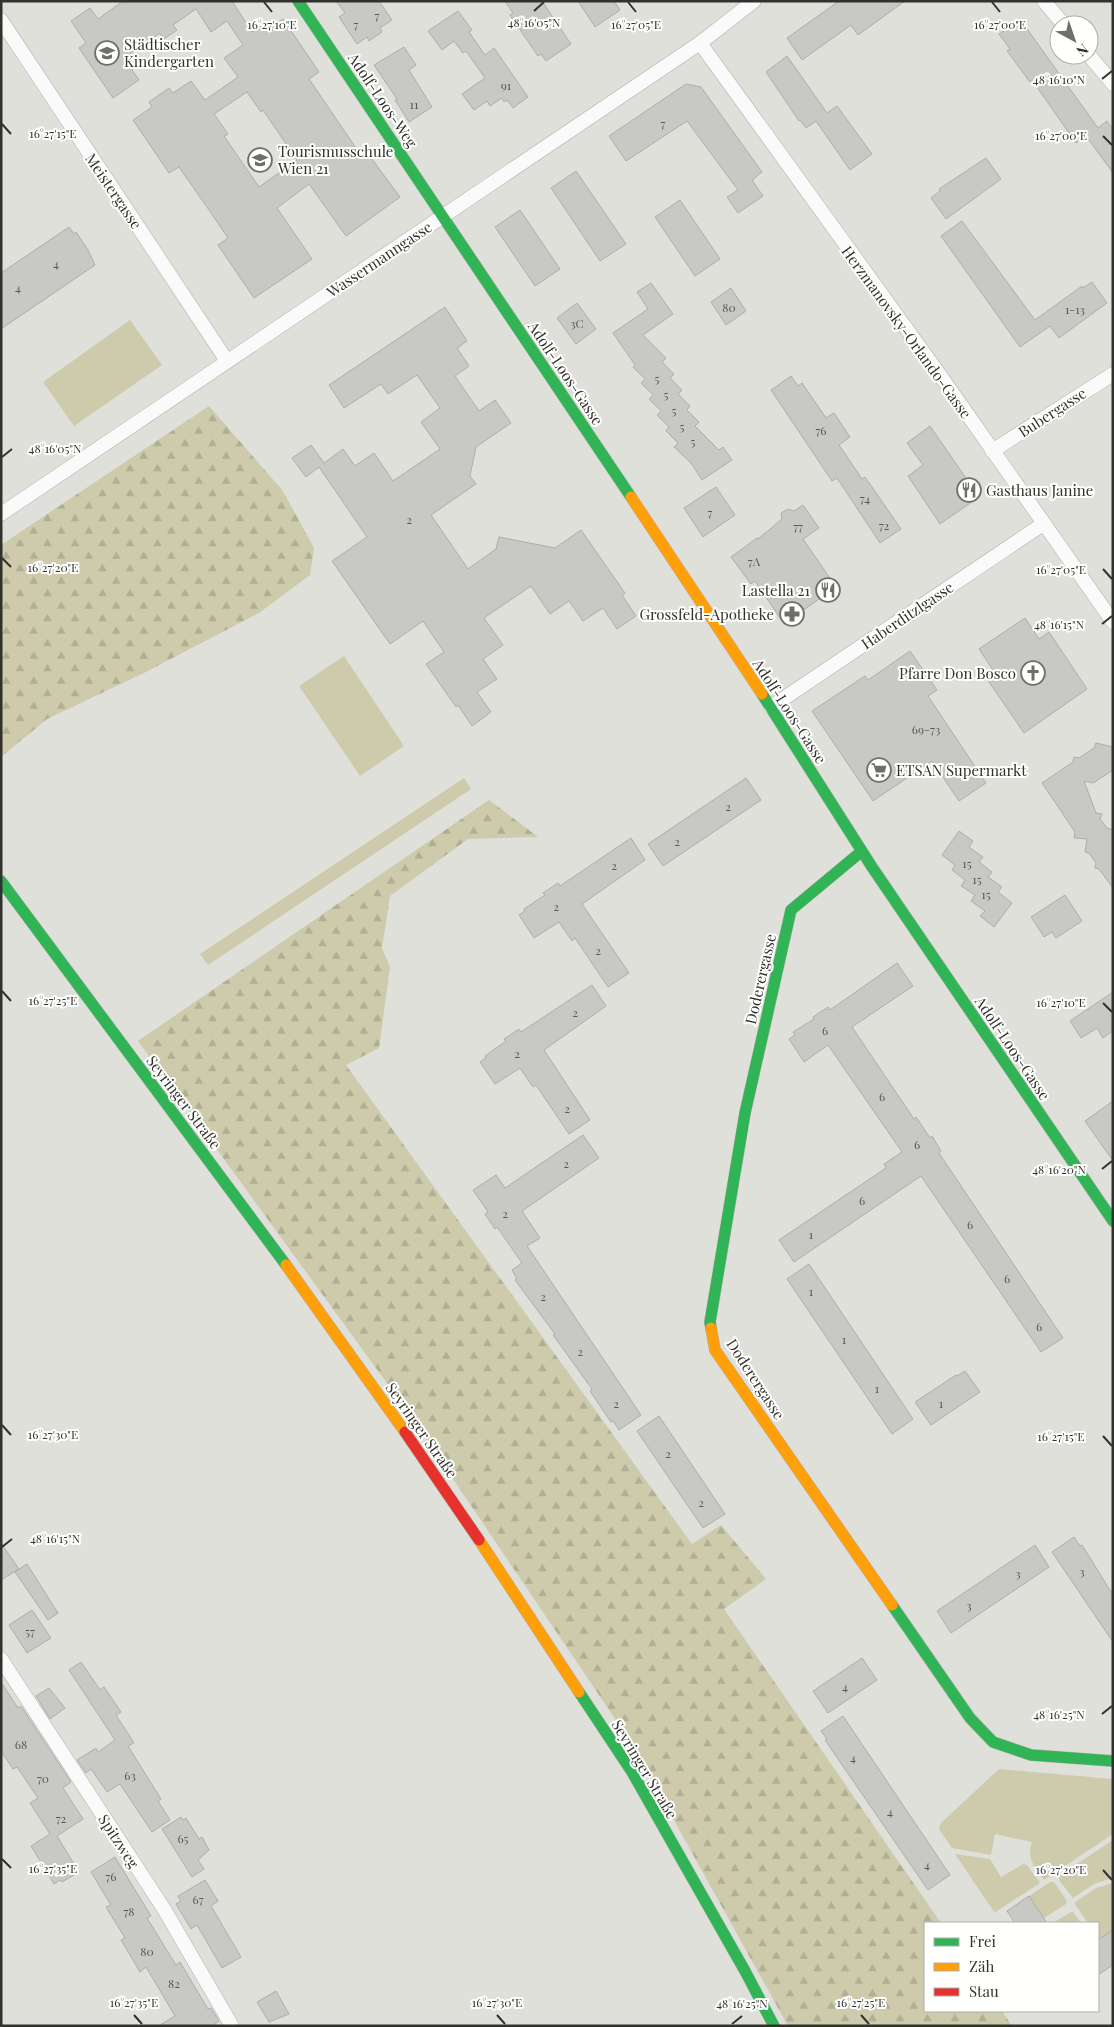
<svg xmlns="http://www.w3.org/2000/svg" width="1114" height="2027" viewBox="0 0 1114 2027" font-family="'Playfair Display',serif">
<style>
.green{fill:#cdcbab}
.forest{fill:url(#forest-firs)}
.building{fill:#c8c8c4;stroke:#aeadaa;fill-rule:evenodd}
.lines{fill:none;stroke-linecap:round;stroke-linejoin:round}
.street-casing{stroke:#b0b0ac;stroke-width:15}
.fast-casing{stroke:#b0b0ac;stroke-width:12}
.slow-casing{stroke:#b0b0ac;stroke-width:12}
.jam-casing{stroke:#b0b0ac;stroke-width:12}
.street{stroke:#fafafa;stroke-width:14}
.fast{stroke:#30b455;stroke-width:11}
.slow{stroke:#ff9f0a;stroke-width:11}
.jam{stroke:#e5322d;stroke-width:11}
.ticks{fill:none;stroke:#31312e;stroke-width:2}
.labels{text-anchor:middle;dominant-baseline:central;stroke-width:4;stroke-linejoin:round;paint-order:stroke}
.number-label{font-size:12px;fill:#585855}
.poi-label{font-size:15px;fill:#31312e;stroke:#fffffe;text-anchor:start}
.street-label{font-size:15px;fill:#31312e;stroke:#fffffe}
.ticks-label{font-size:12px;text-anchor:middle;fill:#31312e;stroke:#fffffe;stroke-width:4;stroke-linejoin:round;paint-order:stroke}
</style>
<defs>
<pattern id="forest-firs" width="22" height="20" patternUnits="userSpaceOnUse" patternTransform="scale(1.25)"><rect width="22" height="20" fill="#cdcbab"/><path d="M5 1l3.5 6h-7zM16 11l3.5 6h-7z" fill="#b0af93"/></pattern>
</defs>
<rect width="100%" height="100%" fill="#e0e0db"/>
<!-- green -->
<path class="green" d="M130,320l32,45 -88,61 -31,-44z
M344,656l60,90 -44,30 -61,-90z
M464,778l7,11 -263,176 -8,-11z
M999,1769l114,10v55l-69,46c-10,-14 -18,-22 -12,-38l-37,-8 -4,21 -39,-7 -13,-19 1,-5z
M1113,1840v38l-19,6 -21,14 -14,-18 1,-5z
M955,1854l35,5 11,18 22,-13 4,1 13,18 -43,28 -3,1z
M1050,1882h4l13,19 -1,3 -22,14 -15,-22z
M1113,1883v48l-13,9 -2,-3v-14h-10l-14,-20 22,-15z
M1071,1912h2l8,11h-28z"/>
<!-- forest -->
<path class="forest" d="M209,406l74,85 31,57 -4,27 -51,38 -115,60 -97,46 -46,38v-212z
M489,800l49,37 -70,2 -78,57 -8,52 8,19 -11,81 -33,17 346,479 29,-19 45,54 -42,30 217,314h-16v88h77l10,15h-224l-158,-285 -225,-333 -267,-367z"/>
<!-- building -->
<path class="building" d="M123,1h109l20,31 9,-6 4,5 18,-12 36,53 -10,7 49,72 5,-4 37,50 -54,39 -37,-52 -32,24 35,51 -58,39 -36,-53 10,-7 -19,-28 -30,-43 -10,6 -36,-53 19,-13 -3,-5 20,-14 4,5 18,-12 14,19 33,-23 -14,-19 19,-13 -16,-24 -16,11 -15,-23 -23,16 4,5 -13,9 -4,-6 -36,25 15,22 -26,18 -34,-50 7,-5 -15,-22 19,-13 8,11zM247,92l14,20 2,-2 34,50 -38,27 -35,-51 4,-2 -14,-20z
M336,1h43l13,19 -12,8 2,4 -13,9 -2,-4 -10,7 -18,-27 6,-4z
M505,1h37l29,43 -25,17 -5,-7 -3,2 -28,-41 3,-2z
M578,1h36l6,9 -25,17z
M839,1h66l-47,34 -7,-10 -49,35 -15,-22z
M458,11l14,19 -3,2 16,23 9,-7 34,49 -15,11 -6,-8 -3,2 -2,-4 -12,8 -3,-5 -13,9 -12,-16 23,-16 -19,-27 -3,2 -9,-12 -12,9 -14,-19z
M1020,19l78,109 9,-7 6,8v44l-27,-37 -10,7 -44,-63 -2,2 -23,-31 3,-2 -11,-15z
M404,47l12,18 -7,5 23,37 -23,15 -14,-22 2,-1 -23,-34z
M787,56l40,57 10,-7 35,48 -22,16 -34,-49 -10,7 -6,-8 -1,1 -33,-49z
M686,84l15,3 61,85 -10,8 11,16 -25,17 -11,-16 11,-7 -51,-69 -61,40 -17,-25z
M986,158l15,21 -55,40 -15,-21 9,-7 -1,-2z
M576,171l50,73 -26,17 -49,-73z
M680,200l40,59 -25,17 -40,-59z
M520,210l40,59 -25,17 -40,-59z
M962,221l73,99 47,-34 1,2 9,-6 15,21 -48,35 -9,-12 -30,21 -79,-111z
M69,227l5,7 2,-2 12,18 7,15 -94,64v-56z
M651,283l22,31 -30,21 23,23 -4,4 12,12 -4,4 12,12 -4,4 12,12 -3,4 12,12 -4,4 24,24 4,-3 9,13 -30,20 -11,-17 -17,-16 4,-4 -12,-12 3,-4 -12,-12 4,-4 -12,-12 4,-4 -12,-12 4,-4 -12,-12 2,-2 -22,-32 35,-24 -11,-17z
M731,288l15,23 -20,14 -15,-23z
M577,303l19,26 -20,15 -19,-26z
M445,307l22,34 -10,7 12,18 -14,10 24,35 16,-11 16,23 -35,24 -6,29 6,8 -45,31 37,54 28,-20 3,-12 56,11 26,-18 44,63 -3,2 14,21 -19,13 -14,-21 -20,13 -14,-20 -19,13 -19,-28 -47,32 19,27 -20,14 14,20 -20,13 14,20 -19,14 -14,-21 -2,2 -30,-43 18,-12 -21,-31 -33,23 -58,-83 35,-24 -48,-70 -13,10 -14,-19 19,-13 13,18 19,-14 12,17 19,-13 19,28 47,-32 -19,-27 19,-14 -23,-33 -29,19 -7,-10 -37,24 -15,-23z
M791,376l7,10 4,-3 24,35 8,-5 16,24 -11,8 23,34 3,-2 36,52 -21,14 -43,-65 -5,3 -61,-91z
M930,426l49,71 -39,27 -32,-48 15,-11 -16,-22z
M716,487l19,28 -32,22 -19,-29z
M803,505l16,23 -16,11 33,48 -52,37 -29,-43 -4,3 -20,-27 26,-19 1,1 24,-20 -1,-6 7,-4 6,2z
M1025,618l14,21 10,-7 38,57 -63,44 -39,-57 8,-6 -14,-21z
M910,651l27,39 -9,6 58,87 -27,18 -27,-40 -59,40 -61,-90 53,-35 3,4z
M1096,743l17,4v23l-20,13 -9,-2 12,32 6,1 -2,5 7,9 6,2v58l-14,-19 -4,-1 1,-5 -7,-10 -4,-1 2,-13 -13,-1 1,-6 -33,-49 31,-21 1,-5 5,1 15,-10z
M746,778l15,22 -98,66 -15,-22z
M959,831l14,10 -4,6 14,10 -4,5 13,10 -4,5 14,10 -4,5 14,11 -18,24 -14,-11 5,-5 -14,-10 4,-6 -14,-9 4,-6 -13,-10 3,-5 -13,-10z
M631,838l14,22 -63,44 47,69 -21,14 -33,-49 -3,3 -13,-19 -25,16 -15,-23 6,-4 -1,-2 21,-14 -2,-2 15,-10 2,3z
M1065,895l17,26 -26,17 -4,-6 -8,5 -13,-20z
M897,963l16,23 -61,41 62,92 2,-2 14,21 2,-2 9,15 -2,2 124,185 -22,14 -120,-176 -127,86 -15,-22 107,-72 -2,-4 18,-12 -74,-107 -24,17 -15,-23 6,-4 -2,-3 21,-13 -1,-2 15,-10 2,3z
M592,985l14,21 -62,44 46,70 -21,14 -33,-49 -3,2 -13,-19 -25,16 -15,-22 6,-4 -1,-2 21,-15 -2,-2 15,-10 2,3z
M1113,992v39l-10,7 -6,-10 -16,10 -11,-17z
M1113,1101v60l-28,-40z
M583,1135l16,23 -77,53 18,27 -13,8 114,169 -22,15 -6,-9 -2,1 -21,-31 2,-2 -39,-54 2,-1 -40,-54 2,-1 -5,-9 10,-7 -25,-36 -2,2 -10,-15 3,-2 -15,-22 23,-15 9,13z
M809,1264l104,155 -21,15 -105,-155z
M965,1371l15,21 -49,33 -16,-23 41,-27 1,1z
M659,1416l66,98 -22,14 -66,-97z
M1074,1537l6,9 2,-1 31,50v47l-61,-90z
M1,1543l18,26 -18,11z
M1035,1545l14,22 -98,66 -14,-22z
M27,1564l31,49 -10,7 -33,-48z
M32,1610l19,28 -24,15 -18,-28z
M862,1658l15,22 -49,33 -15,-22z
M81,1662l19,28 4,-3 17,25 -5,3 18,28 -6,3 33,53 -3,2 12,19 -18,12 -32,-48 -13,8 -16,-23 -5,4 -9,-13 19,-12 2,4 17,-12 -46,-70z
M1,1682l17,26 3,-2 50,76 -8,6 20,31 -26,17 22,36 -17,10 -2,-2 -6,4 -23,-38 19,-12 -20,-31 8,-5 -21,-31 -4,2 -12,-18z
M49,1688l16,20 -15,11 -14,-23z
M843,1716l107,159 -22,15 -103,-150 2,-1 -6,-8z
M181,1817l2,3 3,-2 13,21 3,-2 7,13 -11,10 6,9 -12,8 -30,-48z
M115,1857l36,59 -4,2 29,47 4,-3 28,47 3,-1 8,13 -7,5h-54l17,-10 -29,-49 -6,5 -19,-32 4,-2 -19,-31 5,-2 -20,-33z
M205,1880l13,21 -7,5 30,51 -19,11 -25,-43 -6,4 -15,-25 5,-3 -3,-5z
M1029,1896l18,27h-32l-8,-12z
M1113,1930v35l-15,10v-35z
M276,1991l13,23 -20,8 -12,-20z"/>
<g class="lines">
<!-- street casing -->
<g class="street-casing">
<path id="street" d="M1044,1l20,24
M1,20l226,341
M700,43l242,335 171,244
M1089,55l24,29
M992,451l121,-77
M1,514l699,-471 54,-42
M771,707l272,-183
M1,1659l163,250 68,117"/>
</g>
<!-- fast casing -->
<g class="fast-casing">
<path id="fast" d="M298,1l333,496
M762,694l110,173 241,354
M1,881l285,384
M711,1328l-1,-6 35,-209 46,-203 71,-59
M892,1605l78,113 23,24 38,13 82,6
M579,1692l53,80 113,199 29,55"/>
</g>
<!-- slow casing -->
<g class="slow-casing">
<path id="slow" d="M631,497l131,197
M286,1265l119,167
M711,1328l4,22 177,255
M479,1540l100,152"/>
</g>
<!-- jam casing -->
<g class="jam-casing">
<path id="jam" d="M405,1432l74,108"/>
</g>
<!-- street -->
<use href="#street" class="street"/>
<!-- fast -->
<use href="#fast" class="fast"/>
<!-- slow -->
<use href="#slow" class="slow"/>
<!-- jam -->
<use href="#jam" class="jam"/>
</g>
<!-- ticks -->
<path class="ticks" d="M264,2l8,10M628,2l8,10M992,2l8,10M534,11l10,-9M1102,79l10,-8M2,124l9,10M1103,136l9,9M2,457l10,-8M2,558l9,9M1103,569l9,10M1102,624l10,-8M2,991l9,10M1103,1003l9,9M1102,1169l10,-8M2,1425l9,10M1103,1436l9,10M2,1547l10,-8M1102,1714l10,-8M2,1859l9,9M1103,1870l9,10M134,2015l8,9M497,2015l8,9M861,2015l8,9M732,2024l10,-8"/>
<!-- icons -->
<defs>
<g id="school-ring" transform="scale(1.25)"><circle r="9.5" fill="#fffffe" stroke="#6e6e6b" stroke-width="1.5"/><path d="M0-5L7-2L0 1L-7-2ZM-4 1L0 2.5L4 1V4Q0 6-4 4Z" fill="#6e6e6b"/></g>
<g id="restaurant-ring" transform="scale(1.25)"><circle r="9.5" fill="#fffffe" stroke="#6e6e6b" stroke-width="1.5"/><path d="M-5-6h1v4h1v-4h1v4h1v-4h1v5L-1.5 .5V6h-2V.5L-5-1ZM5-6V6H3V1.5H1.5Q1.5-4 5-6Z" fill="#6e6e6b"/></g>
<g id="pharmacy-ring" transform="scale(1.25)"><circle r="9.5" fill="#fffffe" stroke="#6e6e6b" stroke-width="1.5"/><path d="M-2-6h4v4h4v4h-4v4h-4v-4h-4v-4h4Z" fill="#6e6e6b"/></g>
<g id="church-ring" transform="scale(1.25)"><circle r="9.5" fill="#fffffe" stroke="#6e6e6b" stroke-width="1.5"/><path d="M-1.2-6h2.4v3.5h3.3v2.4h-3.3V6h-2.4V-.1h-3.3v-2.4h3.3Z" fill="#6e6e6b"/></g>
<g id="supermarket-ring" transform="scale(1.25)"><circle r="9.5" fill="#fffffe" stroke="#6e6e6b" stroke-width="1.5"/><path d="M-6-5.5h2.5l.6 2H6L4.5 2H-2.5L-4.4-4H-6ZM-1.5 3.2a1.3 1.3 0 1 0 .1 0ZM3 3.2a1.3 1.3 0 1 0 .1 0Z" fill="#6e6e6b"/></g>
</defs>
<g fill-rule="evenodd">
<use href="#school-ring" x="107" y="53"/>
<use href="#school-ring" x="260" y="160"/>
<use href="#restaurant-ring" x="969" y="490"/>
<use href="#restaurant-ring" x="828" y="590"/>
<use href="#pharmacy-ring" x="792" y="614"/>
<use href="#church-ring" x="1033" y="673"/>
<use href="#supermarket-ring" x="879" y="770"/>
</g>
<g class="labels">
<!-- number labels -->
<g class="number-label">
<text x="377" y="15">7</text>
<text x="356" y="24">7</text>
<text x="506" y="85">91</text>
<text x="414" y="104">11</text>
<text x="663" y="123">7</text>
<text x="56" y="263">4</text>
<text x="18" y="287">4</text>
<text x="729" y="307">80</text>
<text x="1075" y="309">1-13</text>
<text x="577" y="323">3C</text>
<text x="657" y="378">5</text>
<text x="666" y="394">5</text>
<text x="674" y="410">5</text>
<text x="682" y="426">5</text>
<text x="821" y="430">76</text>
<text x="693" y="441">5</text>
<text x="865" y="498">74</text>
<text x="710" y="512">7</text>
<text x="409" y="519">2</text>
<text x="884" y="525">72</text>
<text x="798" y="526">77</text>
<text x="754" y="561">7A</text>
<text x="926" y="729">69-73</text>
<text x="728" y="806">2</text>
<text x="677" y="841">2</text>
<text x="967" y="863">15</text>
<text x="614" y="865">2</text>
<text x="977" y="879">15</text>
<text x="986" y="894">15</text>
<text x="556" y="906">2</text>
<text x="598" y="950">2</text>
<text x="575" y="1012">2</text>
<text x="825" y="1030">6</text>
<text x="517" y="1053">2</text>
<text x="882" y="1096">6</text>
<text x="567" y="1108">2</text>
<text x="917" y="1144">6</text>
<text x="566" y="1163">2</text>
<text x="862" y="1200">6</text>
<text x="505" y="1213">2</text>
<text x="970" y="1224">6</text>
<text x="811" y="1234">1</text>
<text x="1007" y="1278">6</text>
<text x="811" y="1291">1</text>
<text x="543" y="1296">2</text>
<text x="1039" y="1326">6</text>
<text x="844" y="1339">1</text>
<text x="580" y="1351">2</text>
<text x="877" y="1388">1</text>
<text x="616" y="1403">2</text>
<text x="941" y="1403">1</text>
<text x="668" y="1453">2</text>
<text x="701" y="1502">2</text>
<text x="1082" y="1571">3</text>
<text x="1018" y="1573">3</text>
<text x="969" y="1605">3</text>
<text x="30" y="1631">57</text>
<text x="845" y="1686">4</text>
<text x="21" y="1744">68</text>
<text x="853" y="1757">4</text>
<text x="130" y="1775">63</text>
<text x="43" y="1778">70</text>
<text x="890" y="1811">4</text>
<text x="61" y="1818">72</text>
<text x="183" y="1838">65</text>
<text x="927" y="1864">4</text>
<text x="111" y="1876">76</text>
<text x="198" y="1899">67</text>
<text x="129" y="1911">78</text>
<text x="147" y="1951">80</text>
<text x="174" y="1983">82</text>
</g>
<!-- poi labels -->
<g class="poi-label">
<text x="124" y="44">Städtischer<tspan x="124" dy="17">Kindergarten</tspan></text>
<text x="278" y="151">Tourismusschule<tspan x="278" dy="17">Wien 21</tspan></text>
<text x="986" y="490">Gasthaus Janine</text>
<text x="810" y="590" text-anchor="end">Lastella 21</text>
<text x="774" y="614" text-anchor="end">Grossfeld-Apotheke</text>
<text x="1016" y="673" text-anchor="end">Pfarre Don Bosco</text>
<text x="896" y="770">ETSAN Supermarkt</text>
</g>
<!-- street labels -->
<g class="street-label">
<text transform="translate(383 100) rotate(56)">Adolf-Loos-Weg</text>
<text transform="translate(114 191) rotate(56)">Meistergasse</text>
<text transform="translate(379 259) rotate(-34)">Wassermanngasse</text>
<text transform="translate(907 332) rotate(54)">Herzmanovsky-Orlando-Gasse</text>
<text transform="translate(566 373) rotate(56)">Adolf-Loos-Gasse</text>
<text transform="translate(1052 412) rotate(-33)">Bubergasse</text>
<text transform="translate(907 615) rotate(-34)">Haberditzlgasse</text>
<text transform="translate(790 711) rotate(57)">Adolf-Loos-Gasse</text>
<text transform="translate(760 979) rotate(-77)">Doderergasse</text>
<text transform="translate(1013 1048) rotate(56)">Adolf-Loos-Gasse</text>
<text transform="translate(184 1102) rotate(53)">Seyringer Straße</text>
<text transform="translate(756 1379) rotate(57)">Doderergasse</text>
<text transform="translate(422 1430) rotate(55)">Seyringer Straße</text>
<text transform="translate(645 1769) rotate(59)">Seyringer Straße</text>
<text transform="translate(119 1841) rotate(57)">Spitzweg</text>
</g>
</g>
<g class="ticks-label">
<text x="534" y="27">48°16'05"N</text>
<text x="636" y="29">16°27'05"E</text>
<text x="272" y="29">16°27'10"E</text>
<text x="1000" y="29">16°27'00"E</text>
<text x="1059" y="84">48°16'10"N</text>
<text x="53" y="138">16°27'15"E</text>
<text x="1061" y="140">16°27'00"E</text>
<text x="55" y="453">48°16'05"N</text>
<text x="53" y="572">16°27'20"E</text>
<text x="1061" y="574">16°27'05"E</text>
<text x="1059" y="629">48°16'15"N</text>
<text x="53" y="1005">16°27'25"E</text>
<text x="1061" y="1007">16°27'10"E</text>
<text x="1059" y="1174">48°16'20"N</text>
<text x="53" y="1439">16°27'30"E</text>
<text x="1061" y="1441">16°27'15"E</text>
<text x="55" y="1543">48°16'15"N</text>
<text x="1059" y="1719">48°16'25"N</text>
<text x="53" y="1873">16°27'35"E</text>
<text x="1061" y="1874">16°27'20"E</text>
<text x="134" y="2007">16°27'35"E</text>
<text x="497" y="2007">16°27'30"E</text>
<text x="861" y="2007">16°27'25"E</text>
<text x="742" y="2008">48°16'25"N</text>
</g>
<!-- border -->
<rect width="1114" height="2027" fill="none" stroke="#31312e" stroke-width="5"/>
<!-- legend -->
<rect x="924" y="1922" width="175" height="90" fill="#fffffe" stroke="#adadab"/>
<rect x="934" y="1938" width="25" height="8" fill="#30b455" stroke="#adadab"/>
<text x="969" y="1947" font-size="15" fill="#31312e">Frei</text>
<rect x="934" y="1963" width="25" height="8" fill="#ff9f0a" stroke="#adadab"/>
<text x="969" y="1972" font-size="15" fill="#31312e">Zäh</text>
<rect x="934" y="1988" width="25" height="8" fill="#e5322d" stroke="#adadab"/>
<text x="969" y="1997" font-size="15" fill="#31312e">Stau</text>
<!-- north arrow -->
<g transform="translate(1074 40) rotate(140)"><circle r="24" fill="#fffffe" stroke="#adadab"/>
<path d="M0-4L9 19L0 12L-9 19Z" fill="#6e6e6b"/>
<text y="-8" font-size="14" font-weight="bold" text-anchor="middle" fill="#31312e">N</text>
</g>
</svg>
